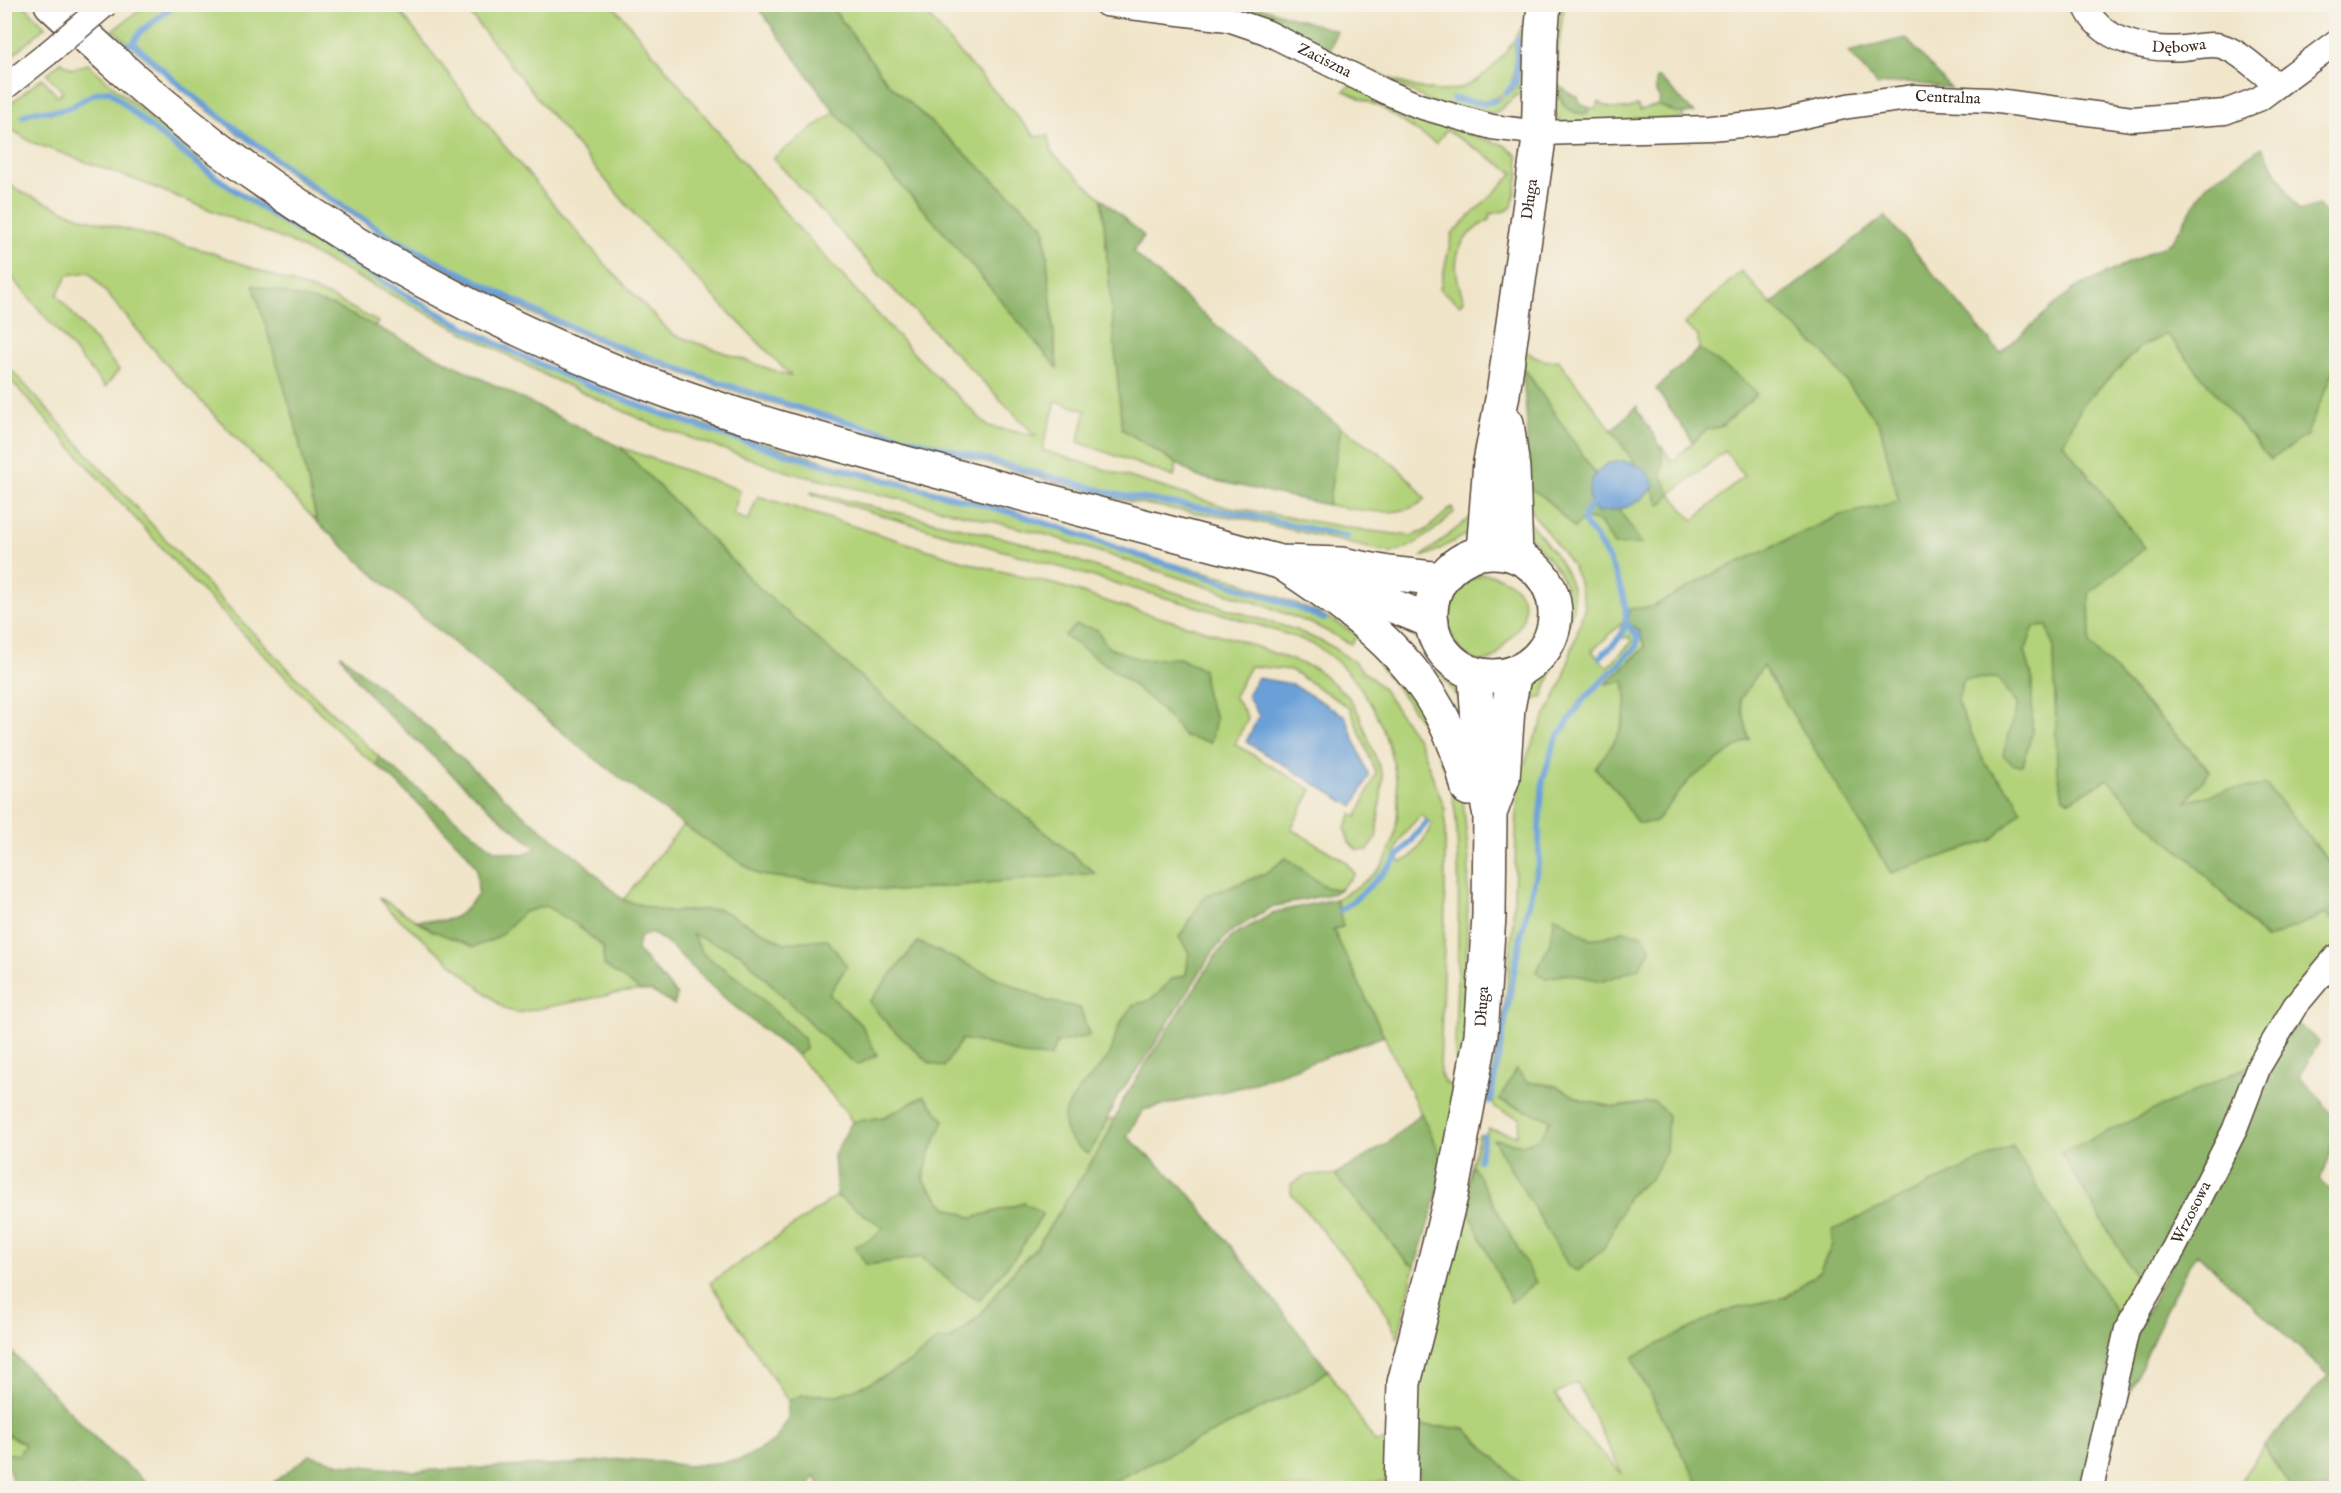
<svg xmlns="http://www.w3.org/2000/svg" width="2341" height="1493" viewBox="0 0 2341 1493" font-family="'IM FELL English',serif">
<style>
.green{fill:#b3d37a;stroke:#777e4c;stroke-width:1.5;fill-rule:evenodd}
.forest{fill:#8eb56a;stroke:#647044;stroke-width:1.5}
.water{fill:#6ba0d8;stroke:#53657b;stroke-width:1.5}
.lines{fill:none;stroke-linecap:round;stroke-linejoin:round}
.stream{stroke:#6ba0d8;stroke-width:6}
.street-casing{stroke:#564638;stroke-width:27}
.secondary-casing{stroke:#564638;stroke-width:36}
.street{stroke:#fff;stroke-width:24}
.secondary{stroke:#fff;stroke-width:33}
.street-bridge-casing{stroke:#564638;stroke-width:27;stroke-linecap:butt}
.street-bridge{stroke:#fff;stroke-width:24}
.labels{text-anchor:middle;dominant-baseline:central;stroke-width:4.5;stroke-linejoin:round;paint-order:stroke}
.street-label{font-size:16px;fill:#3b2a1e;stroke:#f7f3e8}
</style>
<rect width="100%" height="100%" fill="#f7f3e8"/>
<filter id="ink" filterUnits="userSpaceOnUse"><feTurbulence type="fractalNoise" baseFrequency=".0167" numOctaves="2"/><feDisplacementMap in="SourceGraphic" scale="12" xChannelSelector="R" yChannelSelector="G"/><feConvolveMatrix kernelMatrix="1 2 1 2 8 2 1 2 1" color-interpolation-filters="sRGB"/></filter>
<filter id="wash" filterUnits="userSpaceOnUse"><feTurbulence type="fractalNoise" baseFrequency=".008" numOctaves="4" result="noise"/><feDisplacementMap in="SourceGraphic" scale="24" xChannelSelector="R" yChannelSelector="G"/><feGaussianBlur stdDeviation="1.35" result="paint"/><feColorMatrix in="noise" values="0 0 0 0 0 0 0 0 0 0 0 0 0 0 0 0 0 1.4 0 .05"/><feComposite in="paint" operator="in"/></filter>
<g filter="url(#wash)">
<rect width="100%" height="100%" fill="#f0e5c9"/>
<!-- green -->
<path class="green" d="M5,4l19,1 21,22 -40,35z
M147,5h248l107,138 101,119 69,72 120,43 -157,-162 -89,-106 -83,-104h150l179,216 128,139 68,66 48,10 -151,-155 -112,-123 62,-46 112,124 110,131 -13,-141 -157,-144 -57,-77h90l28,35 88,97 12,-2 4,18 50,46 20,230 55,35 -3,13 -96,-35 8,-31 -30,-10 -14,49 177,55 144,25 48,6 14,-5 27,-24 2,5c-13,14 -44,39 -63,41l-151,-35 -51,-6 -78,-14 -353,-99 -120,-41 -104,-43 -136,-71 -89,-56 -110,-84 -86,-74z
M1554,5h10c-3,23 -14,83 1,102 6,6 14,6 22,7l2,-6h7l3,-6c10,9 27,9 38,3l3,5 18,-5 18,8h7v5l-118,7 -12,-11z
M1527,17l-3,28v44l-26,22 -7,2 -17,-4 -2,5 -35,-9 -68,-35c20,8 40,17 62,20 46,8 78,-37 96,-73zM1517,38l3,3v26l-3,20c-25,21 -33,21 -64,14l1,-4c19,4 51,8 58,-16 4,-11 2,-26 3,-38z
M61,62l11,7 16,-5 135,117 189,117 127,65 107,44 195,59 172,44 142,49 78,20 88,35 37,21 -7,9 -36,-19 -49,-19 -222,-72 -252,-61 -136,-47 -105,-48 -261,-136 -149,-60 -110,-40 -20,-13 -7,-15 6,-10 32,-26 15,18 6,-4 -16,-18z
M1352,83l115,45 -1,6 38,11 14,11 1,18 -7,33 -7,4 -15,3 -1,6c-36,19 -39,45 -25,80l-4,5 -20,-16 12,-55 62,-61 -68,-43 -10,14 -54,-36 -38,-17z
M4,181l17,11 59,25 130,35 123,46 45,24 -3,5 -41,-21 -39,117 22,99 -146,-152 -82,-98 -21,3 -11,20 62,75 -14,17 -100,-118z
M1741,271l30,33 55,51 54,70 19,77 -58,13 -130,60 304,222 -30,-32 -28,-63 7,-23 33,-1 21,26 -15,51 29,-77 -7,-27 9,-24 13,-1 7,22 3,120 13,33 37,-22 103,-9 -120,-125 -1,-52 56,-45 -82,-105 20,-39 57,-57 28,-13 102,126 36,-24 30,-70v504l-70,-85 -108,49 31,24 76,81 61,-25 10,8v26l-216,371 -288,-74 -12,26 -34,26 -61,14 -89,57 65,120h-176l-59,-59 -53,-4 2,-31 64,-259 7,2 2,-8 29,6 3,-17 -26,-10 -1,-7 -7,-1 20,-104 7,-73 5,-143 16,-41 28,-56 23,-77 -7,-27 -7,-15 -40,-53 -4,-25 18,12 29,30 9,-10 17,4 14,22h28l-120,-179 2,-14 22,10 12,-1 54,70 39,57 20,8 -11,-21 3,-7 -2,-22 11,17 34,-32 16,-4 18,-48 -41,-29 -1,-13 -14,-12zM1725,451l19,25 -51,45 -22,-27zM1628,622l112,78 9,39 -59,40 -35,43 -18,1 -21,-33 -21,-22 22,-29 11,-35 -4,-23 -17,2 38,-36 -6,-16zM1622,623l-3,11 5,4 6,-1 2,5 -25,25 -15,-16zM1555,916l34,23 16,-2 18,-6 -19,50 -35,-7 -24,4 -9,-7 15,-30zM1527,1082l29,4 27,15 32,6 40,-5 -4,76 -22,17 -13,24 -122,-80 28,6 18,-6 11,-19 -52,-20zM1577,1382l45,92 -46,-48 -21,-32z
M4,362c123,134 242,272 375,395l-2,9 -21,-17 -167,-171 -184,-204z
M1341,427c31,21 63,40 84,72 -22,22 -70,10 -97,6z
M620,447l120,43 -7,24 15,7 10,-25 218,69 85,21 63,21 117,34 75,28 31,26 12,19 24,63 -7,62 -8,11h-11l-8,-8 -4,-14 7,-14 5,3 19,-44 -26,-65 -59,-38 -41,-4 -16,30 14,22 -13,26 77,46 -21,39 54,32 10,13 -15,15 -13,-1 -41,-30 -21,16 -60,22 -16,57 -3,22 -14,4 -15,16 -9,6 -15,4 -15,23 -6,23 -12,17 -19,19 17,52 9,-19 8,-1 -10,22 -69,107 -27,28 -28,38 -31,26h-12l-28,22 -41,22 -31,11h-36l-14,6 -78,-118 127,-87 46,31 -7,10 -10,28 56,-8 32,28 70,-82 -51,15 -27,-11 -23,-27 6,-25 15,-35 -20,-23 -40,20 -32,5 -5,-9 -50,-58 9,-6 -63,-67 -40,-28 -12,-21 49,20 84,84 33,28 19,-11 -14,-28 -34,-32 -1,-55 -43,4 -65,-34 -53,3 -43,-12 60,-75 77,50 138,16 197,-18 -146,-119 -189,-165zM1096,629l13,19 34,13 36,-3 24,11 3,27 10,22 -31,19c-33,-44 -76,-70 -121,-101zM918,942l129,59 33,7 9,27 -32,8 -35,12 -24,-9 -36,-7 -32,24 -39,-35 -22,-26z
M811,492l209,50 128,42 148,46 33,15 25,17 28,26 38,55 25,66v98l-5,166 4,9 14,8 -12,76 -113,-237 10,-2 -7,-28c15,-8 33,-18 44,-31 15,-19 19,-51 18,-74 -5,-55 -29,-112 -76,-144 -16,-11 -36,-16 -55,-22 -36,-12 -72,-22 -108,-32 -117,-34 -233,-67 -349,-102zM1421,815l11,9c-6,12 -17,35 -31,38l-6,-6c1,-15 15,-30 26,-41z
M1475,514l-5,20c-18,5 -31,19 -49,23z
M1526,518c21,26 64,69 41,105v-33l-9,-20 -28,-33z
M1483,574c25,1 51,21 38,49 -6,12 -19,22 -25,34 -35,23 -82,-59 -13,-83z
M1414,623l12,15 5,13 9,13 15,12 8,15 -3,10 -44,-63 -17,-13z
M1561,643l-18,53 -16,7 -6,-2 5,-18z
M1385,651l36,46 42,102 6,62 -6,211 -6,-5 -2,-13c1,-65 5,-129 3,-193 -1,-28 -1,-55 -10,-82 -15,-44 -41,-81 -71,-116z
M379,897l54,34 64,7 27,-26 22,-7 30,19 27,23 1,18 37,26 -17,1 -107,21 -12,-4 -116,-99z
M1308,1175h27l73,88 7,3 -17,72 -19,-39 -88,-106v-9z
M1328,1370l47,72 16,-2 -2,41 -29,2 -11,5h-249l203,-100z
M4,1433l21,11 -6,12 -14,-3z
M2264,1446l27,42h-48l-4,-5z"/>
<!-- forest -->
<path class="forest" d="M756,5h74l57,77 157,144 13,142 -110,-132 -112,-124z
M1181,5h72l84,26 -7,19 -88,-35z
M1906,38l44,50 -44,-6 -29,3 -29,-33z
M1656,78h4l34,35h-18l-18,-8 2,-6 -4,-6z
M1559,86l13,9 6,2 3,7 8,4 -2,6c-19,-1 -27,-9 -28,-28z
M2262,147l37,64 19,-6 18,18v143l-30,70 -36,24 -103,-126 -27,13 -57,57 -20,39 82,105 -56,45 1,52 120,126 -24,31 42,-12 38,-5 70,85v52l-11,-8 -59,25 -77,-81 -31,-24 -51,-55 -37,22 -7,-4 -6,-29 -3,-120 -7,-22 -13,1 -9,24 7,27v55l-9,32h-9l-11,-10 15,-51 -21,-26 -33,1 -7,23 28,62 30,33 6,14 -29,29 -101,33 -128,-207 -23,34 9,39 -59,40 -35,43 -18,1 -21,-33 -21,-22c23,-30 37,-48 29,-87l-18,3 39,-37 -6,-16 -11,-9 1,-13 23,-2 59,-32 130,-60 58,-13 -19,-77 -54,-70 -55,-51 114,-88 115,137 72,-63 100,-48 34,-57z
M1102,199l42,37 -11,16 140,123 68,52 -13,78 -130,-28 -76,-48z
M253,285l81,21 286,141 140,142 189,165 146,119 -197,18 -138,-16 -77,-50 -93,-70 -124,-102 -74,-62 -75,-69 -22,-99z
M1699,349l41,29 17,16 -35,32 -16,4 -13,12 -37,-53z
M1522,365l120,179 -28,1 -14,-23 -16,-4 -10,10 -29,-30 -18,-12v-63z
M1637,406v4c13,19 32,40 24,64l10,21 -11,10 -9,-18 -39,-57z
M1076,625l20,4 13,19 33,12 37,-2 24,11 3,27 10,22 -5,24 -26,-5c-33,-44 -76,-70 -121,-101z
M340,654l80,66 101,93 61,48 41,39 43,12 53,-3 65,34 43,-4 20,27 -18,28 33,32 15,29 -20,10 -33,-28 -84,-84 -48,-19 11,20 40,28 61,56 2,11 -9,6c-33,-24 -65,-49 -94,-77 -19,-18 -29,-32 -52,-46l-12,6 -2,12 40,45 -3,10 -23,-14h-10l-37,-26 -1,-18 -27,-23 -30,-18 -22,6 -27,26 -23,9 -41,-16 -17,-11c36,1 39,4 62,-26l-1,-25 -11,-17 -71,-71 -18,-15 2,-9 115,93 29,5 14,-7c-42,-32 -79,-68 -117,-104 -29,-27 -61,-55 -80,-90z
M1286,858l41,30 13,1 -6,4 -62,14 -42,25 -18,21 -66,105 -28,37 -20,44 -10,15c-55,-35 -2,-65 21,-99 5,-8 5,-18 9,-26 3,-9 10,-16 15,-24l15,-4 9,-6 15,-16 14,-4 3,-22 -10,-16 26,-41 60,-22z
M1336,899l7,28 -10,2 51,107 -138,50 -103,24 -16,26 61,56 140,178 -25,18 -203,100h-279l-6,-12 -6,12h-543l44,-33 31,9 73,7 158,-7 49,-5 32,2 35,5 53,-6 34,-19 13,-22v-18l14,-6h36l30,-11 42,-22 28,-22h12l19,-14 12,-12 28,-38 27,-28 69,-107 19,-43 90,-140 19,-23 43,-23z
M1555,916l34,23 16,-2 18,-6 20,4 8,14 -12,19 -35,13 -35,-7 -24,4 -9,-6 15,-31z
M918,942l129,59 33,7 9,28 -32,7 -7,14 -28,-2 -24,-9 -36,-7 -18,28 -14,-4 -39,-35 -22,-26z
M2295,1021l24,21 -20,35c42,40 42,48 21,103l16,15v293h-45l-27,-42 65,-71 -132,-121c-34,48 -48,106 -77,157l15,-75 132,-267z
M2253,1064l-26,65 -86,156 -80,-132z
M1516,1069l11,13 29,4 27,15 32,6 40,-5 13,13 -2,37 -15,26 -22,17 -25,53 -26,23 -9,-4 -76,-128 29,6 17,-6 12,-19 -52,-20z
M924,1096l20,24 -15,35 -6,25 23,27 27,11 51,-15 19,11 -25,39 -39,47 -25,-15 -32,-28 -56,8 -11,-19 20,-9 8,-10 -46,-31 -3,-41 18,-33 32,-5z
M1421,1113l25,53 -31,100 -7,-3 -73,-88 52,-31z
M2012,1146l108,173 -37,169h-382l-65,-121 -3,-10 92,-46 61,-14 34,-26 12,-26 1,-15z
M1472,1164l64,118 -25,20 -47,-100z
M5,1345l102,105 47,38h-139l-7,-21 -3,-1v-13l14,2 6,-11 -20,-11z
M1413,1425l53,4 59,59h-107z"/>
<!-- water -->
<path class="water" d="M1623,461c17,3 25,9 32,25 -20,22 -29,23 -58,26 -14,-15 -8,-39 12,-49 4,-1 10,-1 14,-2z
M1257,678l35,6 53,32 24,60 -16,31 -107,-65 13,-26 -12,-21z"/>
<g class="lines">
<!-- stream -->
<path class="stream" d="M176,4l-35,27 -8,12 49,44 97,75 46,33 71,45 147,75 66,28 99,36 113,36 297,80 124,19 105,23
M95,20l27,27 11,-4
M4,45l4,-3
M1506,93l10,-12 2,-42
M1453,99l31,5 12,-4
M23,116c17,-10 27,-1 42,-7 17,-5 26,-19 45,-18 68,65 147,116 228,164 64,38 127,75 195,106 89,42 183,73 278,100 67,18 135,33 202,52 42,12 84,29 127,43 62,19 124,37 184,63
M1591,506l-6,7 -1,9c19,24 53,80 38,111 -4,9 -15,17 -22,24
M1341,910c34,-24 59,-55 85,-87
M1490,1102l31,-167 18,-74v-34l4,-48 12,-38 28,-41 53,-53 2,-10 -12,-14
M1479,1160l5,-24"/>
</g>
</g>
<g filter="url(#ink)">
<g class="lines">
<!-- street casing -->
<g class="street-casing">
<g id="street">
<path id="s1" d="M1106,4l122,15 38,13 118,59 35,15 73,21 47,6 172,-5 70,-7 67,-15 67,-9 75,3 142,19 93,-7 34,-13 77,-57"/>
<path id="s2" d="M2085,4c13,38 64,47 99,44 11,-1 26,-5 37,-2 21,6 38,27 57,38"/>
<path d="M4,88l43,-34"/>
<path id="s3" d="M2091,1488l36,-159 47,-81 60,-117 25,-65 36,-60 41,-49"/>
</g>
</g>
<!-- secondary casing -->
<g class="secondary-casing">
<g id="secondary">
<path d="M51,4c42,39 84,78 129,114 129,105 278,190 432,252 109,44 222,74 335,104 111,29 222,58 333,88l61,2 47,9 53,6"/>
<path d="M1507,423l6,45 3,88"/>
<path id="s4" d="M1483,552l7,-90 13,-68 35,-248 3,-108 3,-34"/>
<circle cx="1493" cy="614" r="62"/>
<path d="M1280,562c90,59 164,115 188,227"/>
<path d="M1323,586c39,7 73,20 109,36"/>
<path d="M1492,808l11,-30 5,-70 7,-36"/>
<path id="s5" d="M1401,1488l3,-105 47,-187 30,-161 8,-119 1,-101 -9,-43 -6,-97"/>
</g>
</g>
<!-- street -->
<use href="#street" class="street"/>
<!-- secondary -->
<use href="#secondary" class="secondary"/>
<!-- street-bridge casing -->
<g class="street-bridge-casing">
<path id="street-bridge" d="M47,54l59,-50"/>
</g>
<!-- street-bridge -->
<use href="#street-bridge" class="street-bridge"/>
</g>
</g>
<g class="labels">
<!-- street labels -->
<g class="street-label">
<text stroke="none"><textPath href="#s2" startOffset="111">Dębowa</textPath></text>
<text stroke="none"><textPath href="#s1" startOffset="228">Zaciszna</textPath></text>
<text stroke="none"><textPath href="#s1" startOffset="868">Centralna</textPath></text>
<text stroke="none"><textPath href="#s4" startOffset="356">Długa</textPath></text>
<text stroke="none"><textPath href="#s5" startOffset="490">Długa</textPath></text>
<text stroke="none"><textPath href="#s3" startOffset="296">Wrzosowa</textPath></text>
</g>
</g>
<!-- margin -->
<rect width="2341" height="1493" fill="none" stroke="#f7f3e8" stroke-width="24"/>
</svg>
